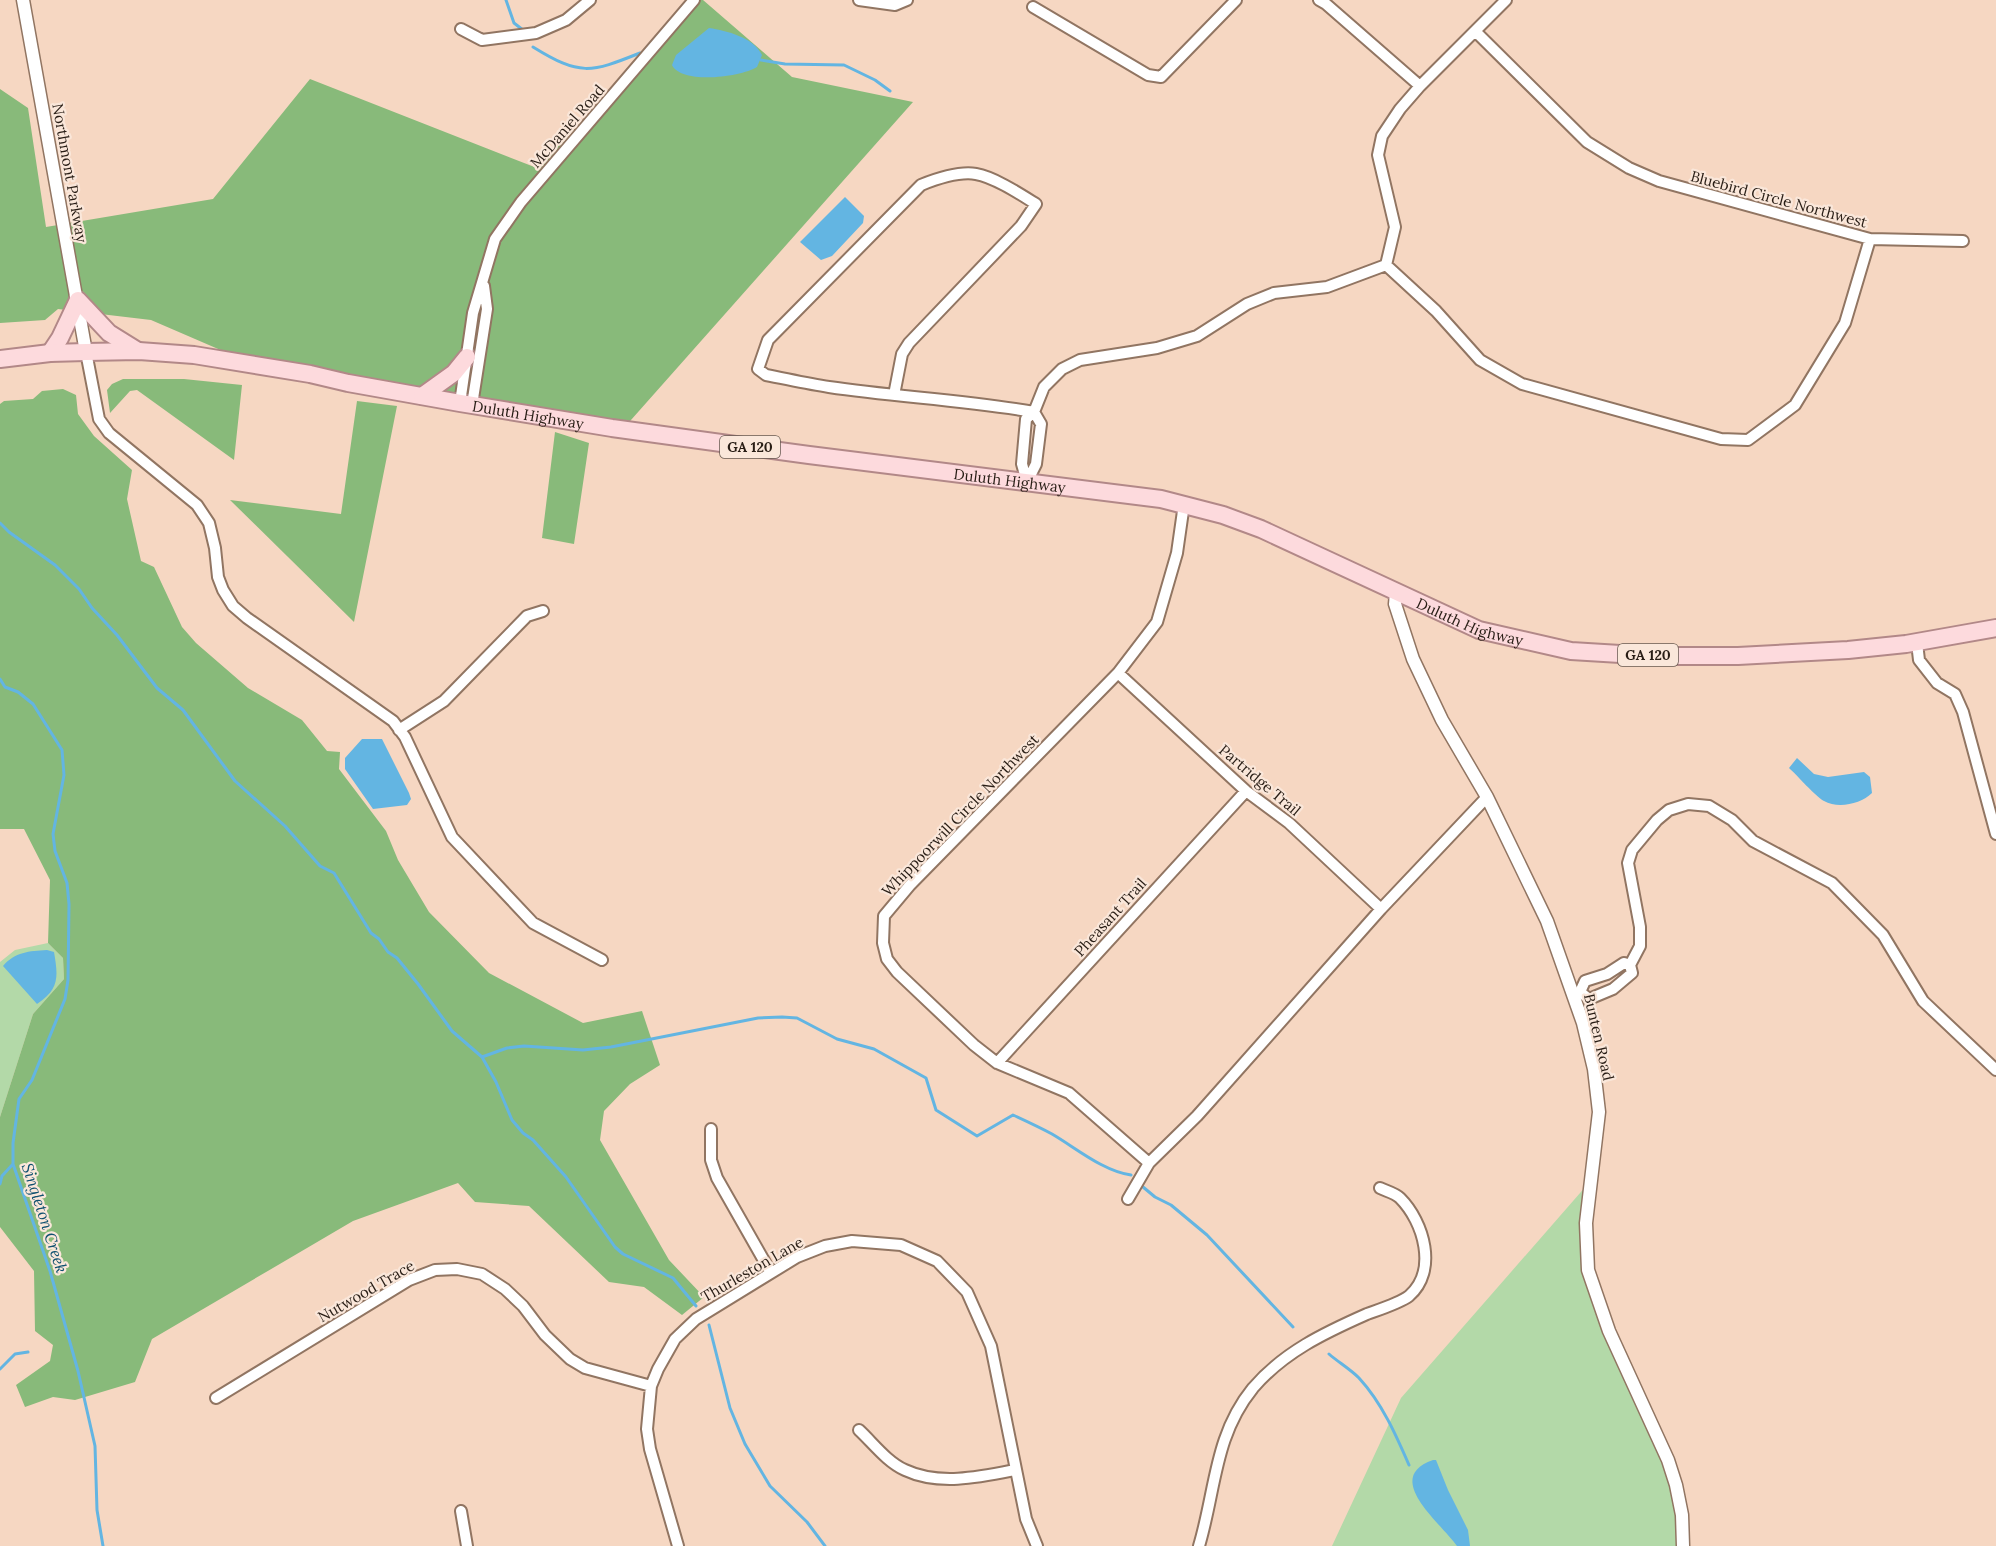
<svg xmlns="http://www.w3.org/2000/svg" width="1996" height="1546" viewBox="0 0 1996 1546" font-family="Lora,serif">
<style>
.green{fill:#b3d9a8}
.forest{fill:#88ba7a}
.water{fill:#63b5e2}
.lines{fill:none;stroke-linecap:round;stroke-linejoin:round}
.stream{stroke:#63b5e2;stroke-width:3}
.minor-casing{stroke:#917562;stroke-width:14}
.tertiary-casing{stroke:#917562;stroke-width:15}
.primary-casing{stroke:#b28888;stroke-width:20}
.minor{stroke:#fff;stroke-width:10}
.tertiary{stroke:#fff;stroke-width:12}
.primary{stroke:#fddadd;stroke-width:16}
.labels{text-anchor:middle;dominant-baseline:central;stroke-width:4.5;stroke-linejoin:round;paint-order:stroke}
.shield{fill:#fae7da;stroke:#675a50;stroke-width:1.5}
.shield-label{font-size:14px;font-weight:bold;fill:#281d15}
.street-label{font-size:15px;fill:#281d15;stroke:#fae7da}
.water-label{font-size:16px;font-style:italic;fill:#105170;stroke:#fae7da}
</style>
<rect width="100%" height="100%" fill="#f6d7c2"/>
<!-- green -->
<path class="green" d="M48,943l15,15 1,21 -31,35 -33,103v-155l15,-12z
M1587,1185l-5,84 81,171 15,85 -1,21h-345l69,-148z"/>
<!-- forest -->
<path class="forest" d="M700,0h3l89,77 121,25 -290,327 -377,-68 -95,-41 -93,-11 -13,11 -45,3v-234l28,19 18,119 167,-28 97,-120 227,89z
M123,379h61l58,6 -8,75 -97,-70 -7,1 -20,22 -3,-23 5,-6z
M63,389l13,6 2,19 16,22 38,34 -5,29 14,62 13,6 28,60 14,16 52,45 54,32 25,31 13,1 -1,17 47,62 12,29 31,52 60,61 94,50 59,-12 18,54 -30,19 -26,27 -4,29 69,120 35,37 -22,18 -38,-28 -35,-5 -80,-76 -54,-4 -17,-19 -105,38 -201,118 -17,43 -60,18 -22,-3 -28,10 -9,-22 34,-24 3,-16 -18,-14 -1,-60 -34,-44v-110l33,-103 31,-35 -1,-21 -15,-15 2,-63 -26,-51h-24v-425l4,-3 29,-2 9,-8z
M357,401l40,5 -43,216 -124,-122 111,14z
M555,432l34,11 -15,101 -32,-6z"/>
<!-- water -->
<path class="water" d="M709,28c18,3 44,9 53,27l-5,12c-16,10 -75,18 -85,-2l4,-10z
M845,197l19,19 -1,7 -31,33 -11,4 -21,-18z
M362,739h20l27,54 2,6 -4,6 -34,4 -28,-40v-11z
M1797,758l17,16 14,3 36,-5 6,5 2,16c-11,11 -34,16 -48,8 -9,-5 -26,-25 -35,-33z
M47,950l7,2c4,24 6,37 -17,52l-34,-38c12,-14 26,-15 44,-16z
M1433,1460h3l12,30 20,40 2,16h-13c-15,-22 -76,-68 -24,-86z"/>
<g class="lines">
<!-- stream -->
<path class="stream" d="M506,0l8,23 9,7
M533,47c47,29 57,26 107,6
M761,60l24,4 59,1 31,15 15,11
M0,523l9,9 46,33 24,24 13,19 25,27 40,53 26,22 52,71 50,45 35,40 14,7 37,60 8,6 9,13 9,6 21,26 34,47 30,26 14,25 16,38 11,13 10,7 33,37 49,70 8,7 50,24 23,28
M0,679l5,8 13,5 15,12 29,46 2,25 -11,59 2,17 12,32 2,21 -1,76 -3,19 -33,81 -13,19 -6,44v21l37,107 28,100 17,75 2,64 6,36
M482,1057l25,-9 17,-2 59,4 28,-3 147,-29 24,-1 15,1 40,21 37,10 52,29 10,32 41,26 36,-21c13,6 26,12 39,19 24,14 51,37 79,41
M0,1184l2,-8 11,-12
M1143,1187l12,10 16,8 36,30 86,92
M709,1325l21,83 15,36 25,42 37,36 18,24
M1329,1354c9,8 21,15 30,24 23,25 37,57 50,87
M0,1369l15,-15 13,-2"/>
<!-- minor casing -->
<g class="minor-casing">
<path id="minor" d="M859,0l36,5 12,-5
M1319,0l7,4 94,82
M1033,7l115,68 13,2 75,-77
M461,29l21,11 54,-7 30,-13 24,-20
M1475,31l112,111 42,26 30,13 211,58 93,2
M1386,265l50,46 44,49 42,24 199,55 27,1 47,-35 50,-82 25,-84
M1386,265l9,-38 -17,-72 4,-19 18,-27 20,-23 86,-86
M86,352l13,67 10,14 88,72 12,18 6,25 3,29 5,13 10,16 14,12 146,103 12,16 47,100 81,86 69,37
M894,395l8,-41 7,-11 112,-117 15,-22c-16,-10 -42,-27 -60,-30 -17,-3 -40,5 -55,11l-153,155 -10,29 8,6c21,4 42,9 63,12 68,10 137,13 205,25
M460,403l13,-90 22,-74 26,-37 173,-202
M472,405l15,-96 -3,-23
M1027,482l-5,-18 4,-45 8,-7 10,-25 18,-18 18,-9 77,-12 40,-12 50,-32 27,-11 53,-6 59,-22
M1027,482l9,-18 5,-40 -7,-12
M1917,643l2,17 18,23 18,11 8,18 33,122
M1118,673l128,118 43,32 92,86
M399,730l45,-29 83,-85 16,-5
M1580,992l5,-11 22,-7 17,-11 6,2
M1574,994l6,-2 9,7 24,-10 19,-16 -2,-8 10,-19v-19l-12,-64 4,-13 25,-30 12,-10 19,-6 21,2 23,14 21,21 79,42 51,52 40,66 73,69
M997,1063l249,-272
M711,1129v31l6,18 54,95
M1149,1163l-80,-70 -72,-30 -23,-18 -77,-73 -10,-13 -4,-16 1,-27 26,-31 208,-212 39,-51 20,-69 7,-49
M1128,1199l21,-36 48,-47 184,-207 106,-112
M216,1398l193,-118 26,-10 22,-1 25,5 23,15 18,17 22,29 25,24 15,9 66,18
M859,1430c14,13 28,32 46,40 34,16 75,7 110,0
M461,1511l6,35
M678,1546l-28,-97 -3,-20 4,-43 7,-17 17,-30 21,-20 101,-62 28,-11 27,-5 49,4 36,16 30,31 24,54 35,173 11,27
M1199,1546c17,-57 15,-110 54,-158 31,-36 71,-55 114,-74 11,-4 33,-11 42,-18 29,-25 15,-74 -9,-98 -5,-5 -14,-7 -20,-10"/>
</g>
<!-- tertiary casing -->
<g class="tertiary-casing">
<path id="tertiary" d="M23,0l63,352
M1396,593l-1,11 18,55 29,61 45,77 60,124 36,102 11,46 5,43 -13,111 2,47 21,61 59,129 8,25 6,30 1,31"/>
</g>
<!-- primary casing -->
<g class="primary-casing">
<g id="primary">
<path d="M50,353l10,-15 18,-38 31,33 29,18"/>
<path id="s1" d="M0,359l50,-6 36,-1 53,-1 55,4 116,19 38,9 112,20 152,25 197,27 352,44 62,16 38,14 218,101 92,21 82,5h85l110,-6 58,-6 90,-16"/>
<path d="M422,396l32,-23 13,-16"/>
</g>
</g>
<!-- minor -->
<use href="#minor" class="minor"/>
<!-- tertiary -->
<use href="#tertiary" class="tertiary"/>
<!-- primary -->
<use href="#primary" class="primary"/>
</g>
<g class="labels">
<!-- shield labels -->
<g class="shield">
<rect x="720" y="436" width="60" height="22" rx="4.5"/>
<rect x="1618" y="644" width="60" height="22" rx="4.5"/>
</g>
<g class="shield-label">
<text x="750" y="447">GA 120</text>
<text x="1648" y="655">GA 120</text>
</g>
<!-- street labels -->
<g class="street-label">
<text transform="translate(567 126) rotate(-49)">McDaniel Road</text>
<text transform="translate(70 173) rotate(80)">Northmont Parkway</text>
<text transform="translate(1779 199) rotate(15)">Bluebird Circle Northwest</text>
<text stroke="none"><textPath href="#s1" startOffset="534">Duluth Highway</textPath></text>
<text stroke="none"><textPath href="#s1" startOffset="1020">Duluth Highway</textPath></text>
<text stroke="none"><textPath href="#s1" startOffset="1506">Duluth Highway</textPath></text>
<text transform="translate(1260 780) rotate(40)">Partridge Trail</text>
<text transform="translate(960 815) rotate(-46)">Whippoorwill Circle Northwest</text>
<text transform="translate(1110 917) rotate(-48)">Pheasant Trail</text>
<text transform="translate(1599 1037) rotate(77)">Bunten Road</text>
<text transform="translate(752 1269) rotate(-30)">Thurleston Lane</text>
<text transform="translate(366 1291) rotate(-30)">Nutwood Trace</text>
</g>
<!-- water labels -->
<g class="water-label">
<text transform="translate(45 1218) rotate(72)">Singleton Creek</text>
</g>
</g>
</svg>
